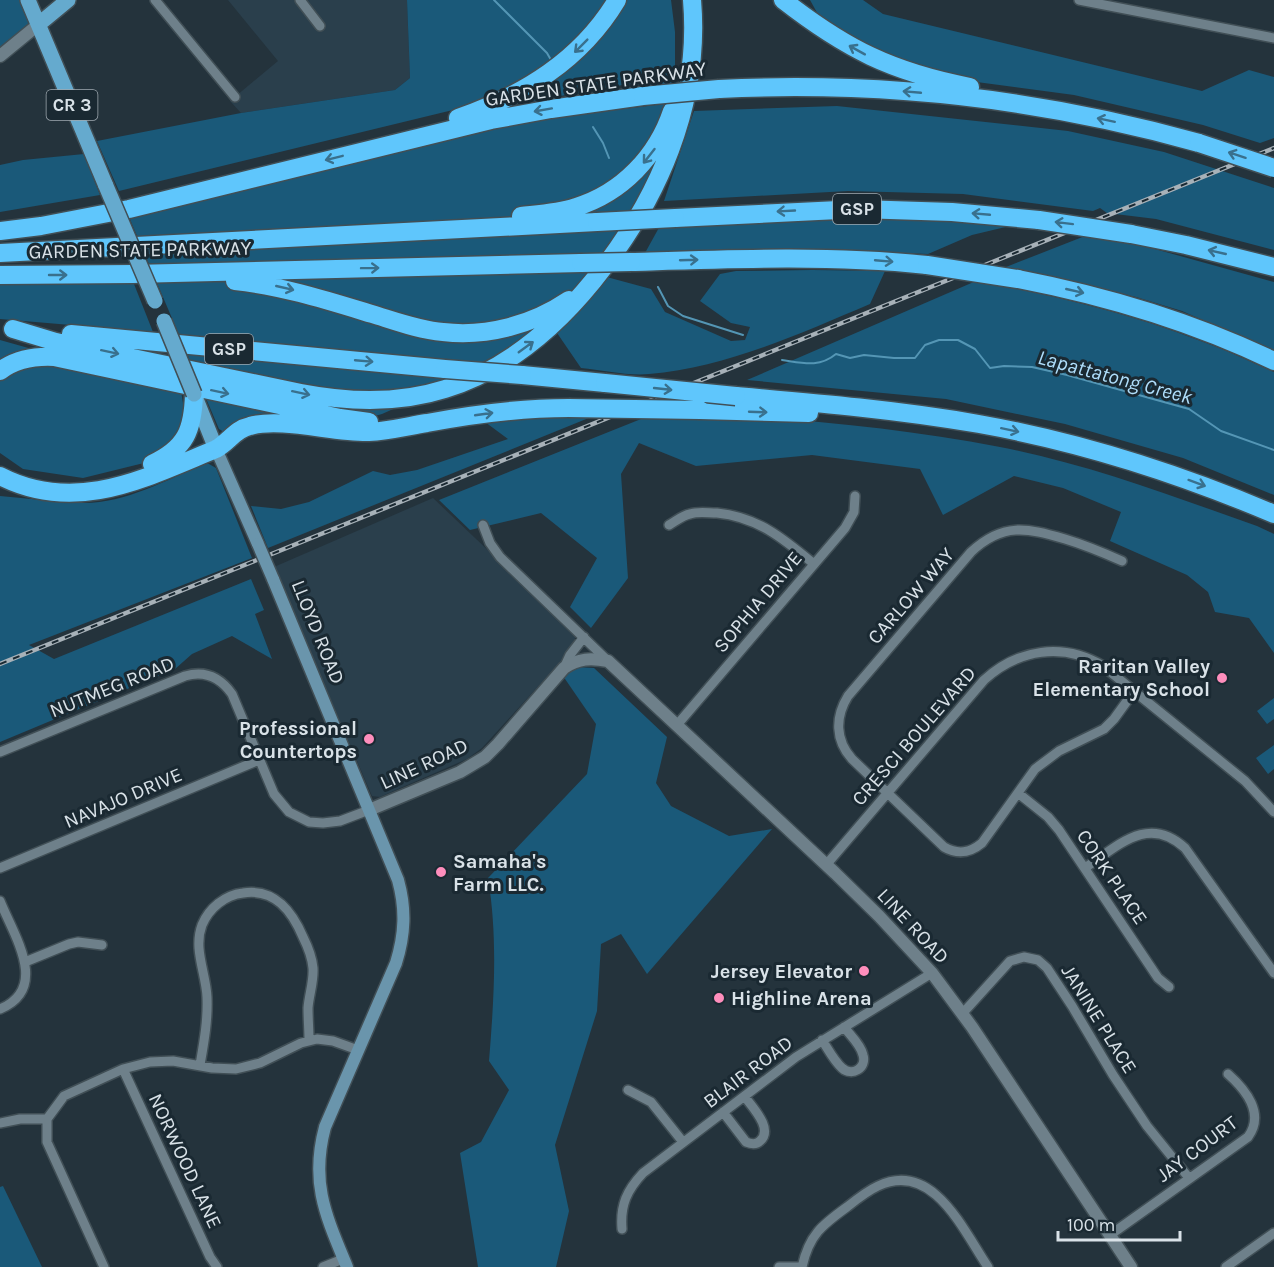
<svg xmlns="http://www.w3.org/2000/svg" width="1274" height="1267" viewBox="0 0 1274 1267" font-family="Karla,sans-serif">
<style>
.built{fill:#2a3f4c}
.green{fill:#1a5979}
.lines{fill:none;stroke-linecap:round;stroke-linejoin:round}
.stream{stroke:#5496b5;stroke-width:2}
.minor-casing{stroke:#414f56;stroke-width:12}
.tertiary-casing{stroke:#414f56;stroke-width:15}
.secondary-casing{stroke:#414f56;stroke-width:15}
.primary-casing{stroke:#414f56;stroke-width:18}
.motorway-casing{stroke:#414f56;stroke-width:21}
.minor{stroke:#6e808a;stroke-width:9}
.tertiary{stroke:#6e808a;stroke-width:12}
.secondary{stroke:#6a95ac;stroke-width:12}
.primary{stroke:#65aace;stroke-width:15}
.motorway{stroke:#5fc6fc;stroke-width:18}
.rail-casing{stroke:#a7b1b8;stroke-width:4.5}
.rail{stroke:#1a2932;stroke-width:2;stroke-dasharray:7;stroke-linecap:butt}
.secondary-bridge-casing{stroke:#414f56;stroke-width:15;stroke-linecap:butt}
.primary-bridge-casing{stroke:#414f56;stroke-width:18;stroke-linecap:butt}
.motorway-bridge-casing{stroke:#414f56;stroke-width:21;stroke-linecap:butt}
.secondary-bridge{stroke:#6a95ac;stroke-width:12}
.primary-bridge{stroke:#65aace;stroke-width:15}
.motorway-bridge{stroke:#5fc6fc;stroke-width:18}
.oneway{stroke:#39708d}
.poi-dot{fill:#fe8ebc;stroke:#1a2932;stroke-width:2}
.labels{text-anchor:middle;dominant-baseline:central;stroke-width:6;stroke-linejoin:round;paint-order:stroke}
.shield{fill:#1a2932;stroke:#a0aab1;stroke-width:1.5}
.shield-label{font-size:18px;font-weight:bold;fill:#d9e2e8}
.street-label{font-size:20px;fill:#d9e2e8;stroke:#1a2932}
.poi-label{font-size:20px;font-weight:bold;fill:#d9e2e8;stroke:#1a2932;text-anchor:end}
.water-label{font-size:21px;font-style:italic;fill:#afdefb;stroke:#1a2932}
</style>
<rect width="100%" height="100%" fill="#24333c"/>
<!-- built -->
<path class="built" d="M228,0h179l3,78 -15,12 -154,23 -11,-12 48,-40z
M433,498l144,137 -13,23 -82,90 -15,11 -87,38 -8,-1 -98,-229z"/>
<!-- green -->
<path class="green" d="M0,0h20l11,23 -31,25z
M407,0h199l-16,26 -62,57 -71,26 -338,82 -22,-50 144,-28 154,-23 15,-12z
M624,0h47l4,32v51l-23,2 -24,-1 -124,22z
M810,0h53l20,14 319,77 47,-21 25,7v61l-14,5 -57,-18 -129,-30 -165,-22 -89,-55z
M672,103l2,24 -38,81 -24,39 -76,85 -40,27 -51,27 -63,28 -42,12 -116,6 -5,-3 -90,-212 380,-94z
M837,106l231,25 96,21 110,36v62l-118,-31 -49,-6 -7,-5 -7,3 -130,-17 -115,-3 -184,10 30,-90z
M84,154l16,41 -100,17v-47l23,-5z
M865,213l149,12 -42,10 -44,19 -99,-4 -184,3 16,-29z
M1085,236l41,5 148,41v69l-92,-40 -46,-14 -130,-30z
M812,270l73,1 -15,33c-71,30 -143,63 -221,70 -22,2 -47,-4 -68,-6l-26,-38 48,-54 48,13 14,23 66,29 14,-1 5,-13 -19,-4 -31,-22 20,-27 16,-3z
M976,281c75,14 150,31 222,59 26,9 51,21 76,32v123l-91,-37 -118,-34 -119,-25 -199,-19z
M0,283l134,1 19,48 -153,-13z
M0,340l181,51 5,31 -8,21 -30,19 -65,16 -60,-9 -23,-16z
M696,411c101,9 203,16 304,36 88,17 172,49 257,79l17,8v119l-25,-35 -34,-6 -7,-20 -21,-17 -77,-34 11,-29 -58,-24 -49,-12 -71,39 -23,-46 -108,-14 -116,11 -57,-23 -18,31 7,104 -37,50 -21,-21 27,-49 -56,-45 -71,17 -31,-30 217,-87z
M601,413l-333,135 -17,-42 30,3 28,-7 64,-31 17,4 27,-5 91,-31 -23,-17 63,-8z
M204,464h5l7,4 36,90 -223,87 25,14 197,-80 13,31 -9,4 17,45 -40,-23 -40,18 -17,15 -175,73v-246c28,2 56,7 84,7 41,0 83,-23 120,-39z
M576,667l18,1 73,69 -11,46 15,23 58,30 43,-7 -125,145 -26,-40 -20,10 -4,67 -42,134 14,66 -13,56h-78l-18,-114 21,-11 28,-52 -20,-29c5,-61 9,-123 -1,-183l99,-104 9,-50 -33,-48z
M1274,698v21l-7,5 -10,-13z
M1274,745v24l-6,5 -12,-16z
M3,1186l39,81h-42v-80z"/>
<g class="lines">
<!-- stream -->
<path class="stream" d="M494,0l53,53 4,7
M593,127l10,16 6,15
M658,287l10,19 15,10 60,19
M782,360c21,3 37,8 54,-6l14,4 14,-3 30,3h21l10,-13 14,-5h19l17,9 15,19 14,-2 28,1 35,8 122,34 32,22 53,19"/>
<!-- minor casing -->
<g class="minor-casing">
<path id="minor" d="M155,0l80,97
M300,0l20,26
M1079,0l195,38
M483,525l7,18 10,14 108,104
M669,525c7,-4 14,-10 21,-11 8,-3 18,-1 27,-1 41,4 67,26 97,51
M1122,561c-18,-8 -37,-16 -57,-22 -38,-11 -62,-17 -94,13l-123,144c-13,21 -13,44 4,63l92,88c14,8 26,6 38,-4l53,-74 24,-18 45,-22 10,-10 21,-29
M564,668l6,-13 14,-18
M677,725l168,-197 9,-16 1,-16
M0,752l185,-76c20,-6 35,1 47,18l42,100 15,18 20,10 14,1 17,-2 29,-11
M1018,793l30,24 11,13 99,148 11,9
M826,865l158,-185c34,-31 79,-38 119,-14l142,115 29,31
M0,868l259,-108
M1085,868c33,-22 63,-54 100,-20l89,125
M0,901c14,35 50,87 0,108
M25,962l44,-18 9,-2 24,3
M962,1014l48,-53 14,-4 14,3 9,8 25,38 41,69 34,51 42,52
M822,1040c6,9 12,21 20,28 10,9 25,0 21,-13 -2,-10 -13,-20 -19,-28
M200,1065c4,-23 8,-45 7,-68 -1,-24 -14,-48 -5,-72 7,-17 23,-30 41,-32 32,-5 49,18 60,44 5,10 9,20 10,31 1,13 -4,27 -5,40 0,11 1,22 1,32
M123,1069l87,188 7,10
M628,1090l23,12 32,40
M723,1112l23,30c5,2 10,3 14,-1 14,-12 -8,-34 -15,-44
M0,1123l20,-4h27
M622,1229c-2,-24 5,-39 21,-56l153,-116 136,-84
M1110,1235l138,-98c17,-23 -2,-47 -20,-63
M104,1267l-57,-125v-23l17,-23 59,-27 27,-7 23,-1 39,7 24,1 24,-6 41,-20 16,-4 16,2 25,9
M323,1267l20,-8
M779,1267h23
M802,1267c7,-32 20,-42 45,-60 10,-8 20,-16 31,-21 55,-26 85,44 110,81
M1226,1267l48,-34"/>
</g>
<!-- tertiary casing -->
<g class="tertiary-casing">
<path id="tertiary" d="M0,56l39,-32
M369,810l91,-38 25,-15 13,-13 66,-76c15,-10 27,-10 44,-7l227,212 44,43 53,57 40,54 159,240"/>
</g>
<!-- secondary casing -->
<g class="secondary-casing">
<path id="secondary" d="M216,449l42,95
M273,579l125,301c8,29 7,54 -2,83l-71,164c-15,56 1,89 22,140"/>
</g>
<!-- primary casing -->
<g class="primary-casing">
<path id="primary" d="M28,0l78,186
M39,24l29,-24
M194,394l22,55"/>
</g>
<!-- motorway casing -->
<g class="motorway-casing">
<path id="motorway" d="M783,0c63,49 109,72 187,87
M719,89c162,-8 324,10 480,54
M458,118c66,-23 123,-58 159,-118
M521,216c18,-2 37,-3 55,-9 46,-14 81,-51 96,-96
M675,218l184,-9 93,3 87,8
M0,231l41,-5 88,-17 362,-89 60,-11 92,-13
M1131,234l55,11 88,22
M0,253l597,-31
M631,262c99,-3 198,-7 296,3
M0,275l133,-1 448,-11
M1018,279c88,17 175,43 256,82
M235,281c47,5 91,19 137,33 23,7 47,16 71,18 44,5 89,-7 126,-32
M13,329l43,13 245,51c47,9 97,11 144,-4 61,-19 109,-60 148,-108 65,-80 108,-177 99,-281
M71,334l374,35
M0,371c16,-12 34,-15 54,-14l286,61 29,4
M522,375l83,8
M736,396c81,7 163,14 243,28 101,18 201,50 295,90
M700,410l109,3
M152,464c34,-16 41,-34 42,-70
M0,476c76,39 145,2 216,-27 13,-7 19,-20 34,-23 31,-9 84,7 119,6 20,-1 39,-6 58,-9 47,-9 94,-15 142,-15"/>
</g>
<!-- minor -->
<use href="#minor" class="minor"/>
<!-- tertiary -->
<use href="#tertiary" class="tertiary"/>
<!-- secondary -->
<use href="#secondary" class="secondary"/>
<!-- primary -->
<use href="#primary" class="primary"/>
<!-- motorway -->
<use href="#motorway" class="motorway"/>
<!-- rail casing -->
<g class="rail-casing">
<path id="rail" d="M0,664l1274,-516"/>
</g>
<!-- rail -->
<use href="#rail" class="rail"/>
<!-- secondary-bridge casing -->
<g class="secondary-bridge-casing">
<path id="secondary-bridge" d="M258,544l15,35"/>
</g>
<!-- primary-bridge casing -->
<g class="primary-bridge-casing">
<path id="primary-bridge" d="M106,186l49,115
M164,321l30,73"/>
</g>
<!-- motorway-bridge casing -->
<g class="motorway-bridge-casing">
<path id="motorway-bridge" d="M643,96l76,-7
M1199,143l75,25
M1039,220l92,14
M597,222l78,-4
M581,263l50,-1
M927,265l91,14
M445,369l77,6
M605,383l131,13
M569,408l131,2"/>
</g>
<!-- secondary-bridge -->
<use href="#secondary-bridge" class="secondary-bridge"/>
<!-- primary-bridge -->
<use href="#primary-bridge" class="primary-bridge"/>
<!-- motorway-bridge -->
<use href="#motorway-bridge" class="motorway-bridge"/>
</g>
<!-- one-way arrows -->
<defs><path id="oneway-shaft" d="M-6 0H5M1.5-3L5.5 0L1.5 3" fill="none" stroke-width="1.6" stroke-linecap="round" stroke-linejoin="round" transform="scale(1.5)"/></defs>
<g class="oneway">
<use href="#oneway-shaft" transform="translate(581 46) rotate(135)"/>
<use href="#oneway-shaft" transform="translate(857 50) rotate(-151)"/>
<use href="#oneway-shaft" transform="translate(912 92) rotate(-175)"/>
<use href="#oneway-shaft" transform="translate(543 110) rotate(170)"/>
<use href="#oneway-shaft" transform="translate(1106 120) rotate(-168)"/>
<use href="#oneway-shaft" transform="translate(1237 155) rotate(-162)"/>
<use href="#oneway-shaft" transform="translate(649 156) rotate(128)"/>
<use href="#oneway-shaft" transform="translate(334 158) rotate(166)"/>
<use href="#oneway-shaft" transform="translate(786 211) rotate(177)"/>
<use href="#oneway-shaft" transform="translate(981 214) rotate(-175)"/>
<use href="#oneway-shaft" transform="translate(1064 223) rotate(-173)"/>
<use href="#oneway-shaft" transform="translate(1217 252) rotate(-167)"/>
<use href="#oneway-shaft" transform="translate(689 260) rotate(-2)"/>
<use href="#oneway-shaft" transform="translate(884 261) rotate(5)"/>
<use href="#oneway-shaft" transform="translate(370 268) rotate(-1)"/>
<use href="#oneway-shaft" transform="translate(58 275)"/>
<use href="#oneway-shaft" transform="translate(285 288) rotate(13)"/>
<use href="#oneway-shaft" transform="translate(1075 291) rotate(13)"/>
<use href="#oneway-shaft" transform="translate(526 347) rotate(-36)"/>
<use href="#oneway-shaft" transform="translate(110 352) rotate(12)"/>
<use href="#oneway-shaft" transform="translate(364 361) rotate(5)"/>
<use href="#oneway-shaft" transform="translate(663 389) rotate(6)"/>
<use href="#oneway-shaft" transform="translate(220 392) rotate(12)"/>
<use href="#oneway-shaft" transform="translate(301 393) rotate(12)"/>
<use href="#oneway-shaft" transform="translate(758 412) rotate(2)"/>
<use href="#oneway-shaft" transform="translate(484 414) rotate(-8)"/>
<use href="#oneway-shaft" transform="translate(1010 430) rotate(12)"/>
<use href="#oneway-shaft" transform="translate(1197 483) rotate(20)"/>
</g>
<!-- markers -->
<g class="poi-dot">
<circle cx="1222" cy="678" r="6"/>
<circle cx="369" cy="739" r="6"/>
<circle cx="441" cy="872" r="6"/>
<circle cx="864" cy="971" r="6"/>
<circle cx="719" cy="998" r="6"/>
</g>
<g class="labels">
<!-- shield labels -->
<g class="shield">
<rect x="46.5" y="90" width="51" height="30" rx="4.5"/>
<rect x="833" y="194" width="48" height="30" rx="4.5"/>
<rect x="205" y="334" width="48" height="30" rx="4.5"/>
</g>
<g class="shield-label">
<text x="72" y="105">CR 3</text>
<text x="857" y="209">GSP</text>
<text x="229" y="349">GSP</text>
</g>
<!-- street labels -->
<g class="street-label">
<text transform="translate(596 84) rotate(-8)">GARDEN STATE PARKWAY</text>
<text transform="translate(140 250) rotate(-1)">GARDEN STATE PARKWAY</text>
<text transform="translate(911 596) rotate(-49)">CARLOW WAY</text>
<text transform="translate(758 602) rotate(-50)">SOPHIA DRIVE</text>
<text transform="translate(318 632) rotate(68)">LLOYD ROAD</text>
<text transform="translate(112 687) rotate(-22)">NUTMEG ROAD</text>
<text transform="translate(914 736) rotate(-49)">CRESCI BOULEVARD</text>
<text transform="translate(424 764) rotate(-25)">LINE ROAD</text>
<text transform="translate(123 798) rotate(-23)">NAVAJO DRIVE</text>
<text transform="translate(1112 877) rotate(56)">CORK PLACE</text>
<text transform="translate(913 926) rotate(47)">LINE ROAD</text>
<text transform="translate(1099 1019) rotate(58)">JANINE PLACE</text>
<text transform="translate(748 1072) rotate(-37)">BLAIR ROAD</text>
<text transform="translate(1197 1149) rotate(-37)">JAY COURT</text>
<text transform="translate(185 1161) rotate(65)">NORWOOD LANE</text>
</g>
<!-- poi labels -->
<g class="poi-label">
<text x="1210" y="666">Raritan Valley<tspan x="1210" dy="23">Elementary School</tspan></text>
<text x="357" y="728">Professional<tspan x="357" dy="23">Countertops</tspan></text>
<text x="453" y="861" text-anchor="start">Samaha's<tspan x="453" dy="23">Farm LLC.</tspan></text>
<text x="852" y="971">Jersey Elevator</text>
<text x="731" y="998" text-anchor="start">Highline Arena</text>
</g>
<!-- water labels -->
<g class="water-label">
<text transform="translate(1115 377) rotate(15)">Lapattatong Creek</text>
</g>
</g>
<!-- scale -->
<path d="M1058 1231v9h122v-9" fill="none" stroke="#d9e2e8" stroke-width="3"/>
<text x="1067" y="1231" font-size="18" fill="#d9e2e8" stroke="#1a2932" stroke-width="4.5" paint-order="stroke">100 m</text>
</svg>
